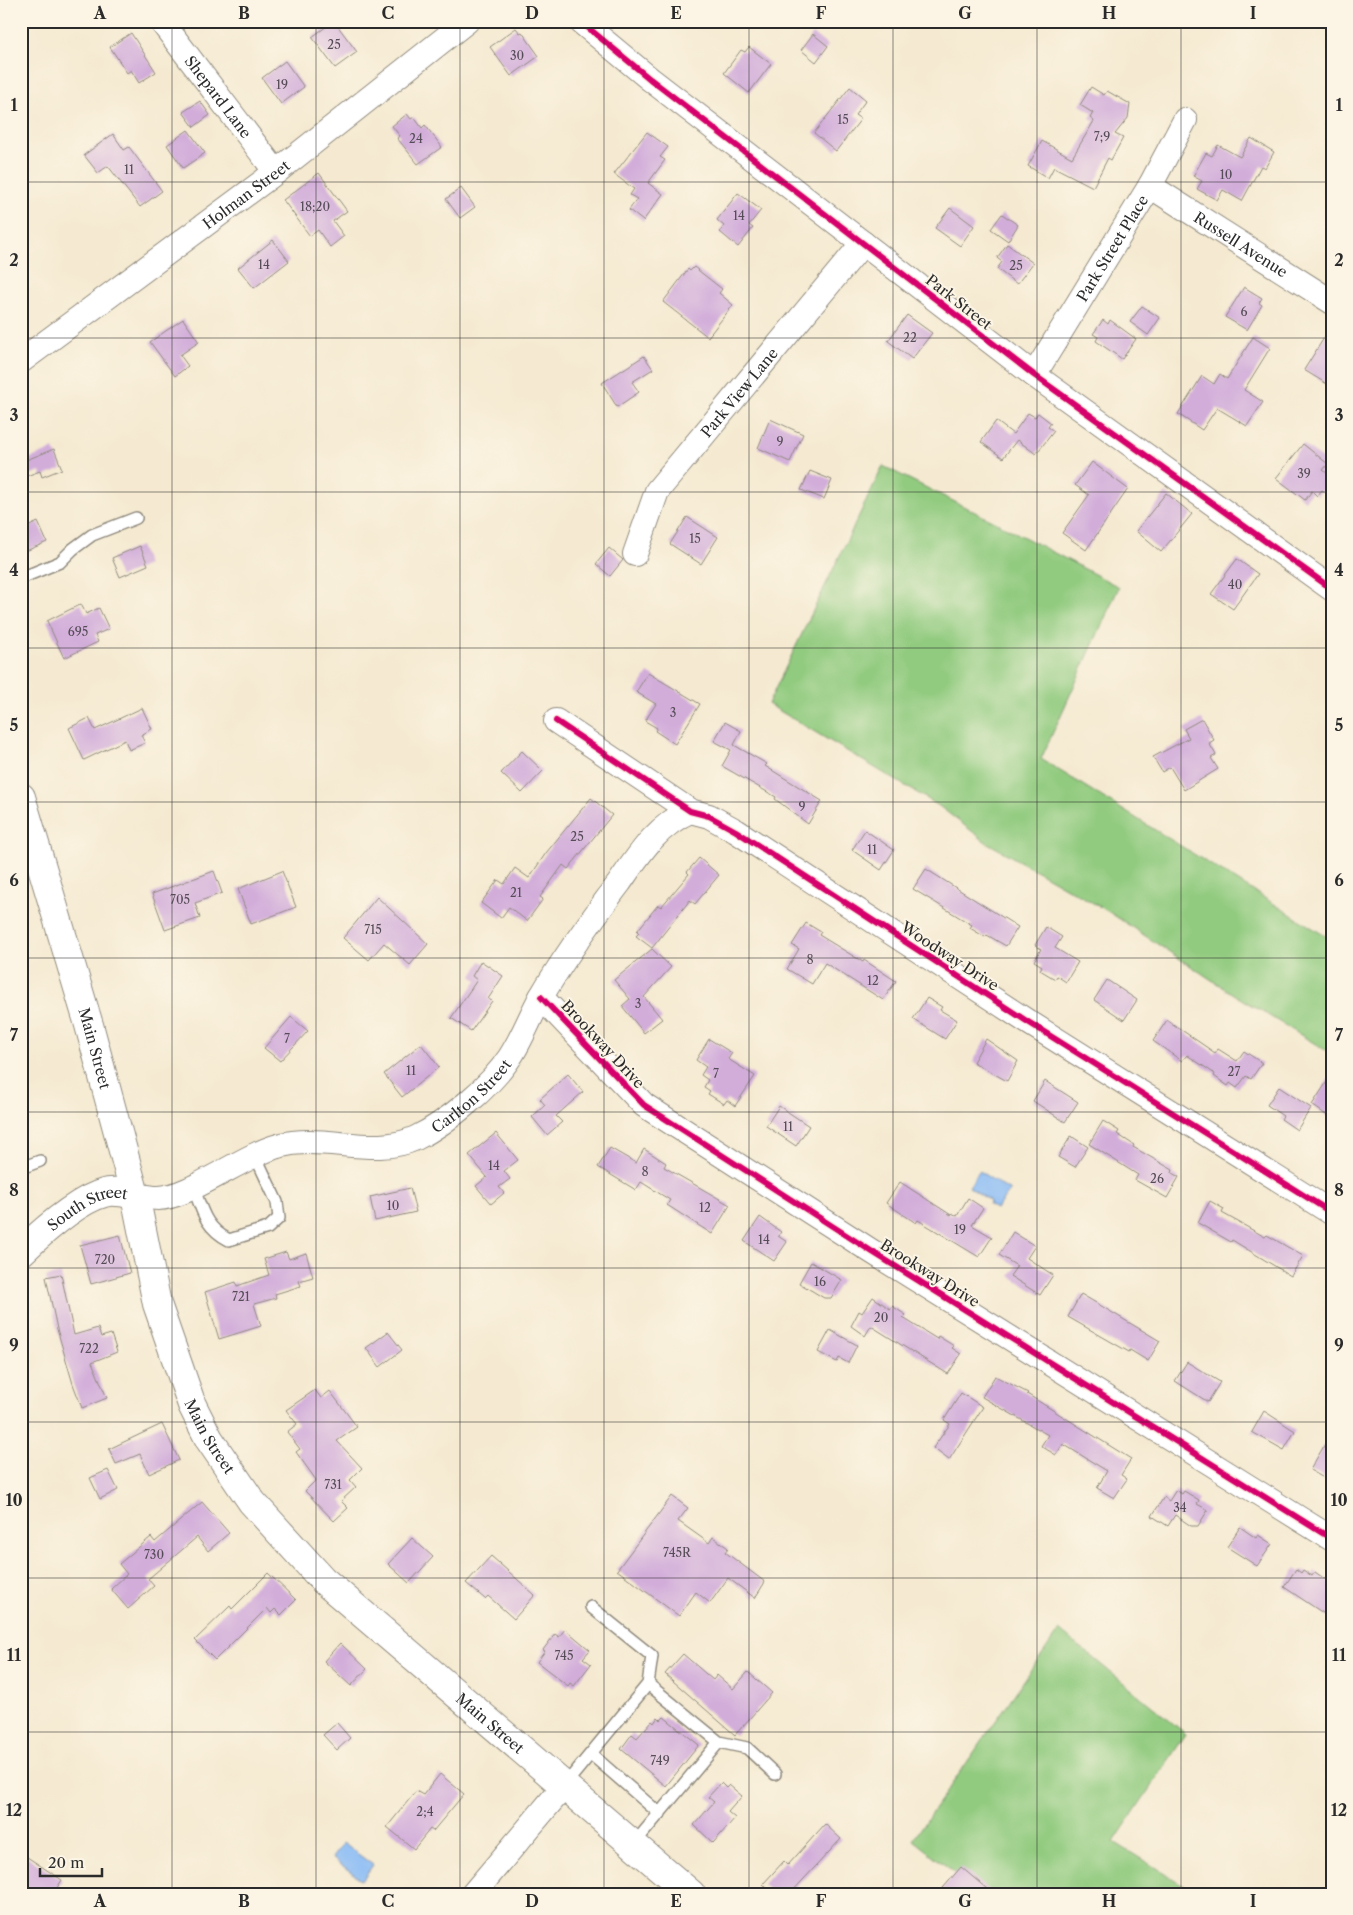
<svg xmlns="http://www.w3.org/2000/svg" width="1353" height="1915" viewBox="0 0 1353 1915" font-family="'Libre Caslon Text',serif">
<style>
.green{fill:#91cb7f;stroke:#5e7b55}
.water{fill:#89bbf5;stroke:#5a7390}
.building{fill:#d2adda}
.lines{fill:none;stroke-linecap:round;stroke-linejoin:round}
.service-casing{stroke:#908a7e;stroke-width:14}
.minor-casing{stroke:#908a7e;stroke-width:26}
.tertiary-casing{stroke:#908a7e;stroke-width:30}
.secondary-casing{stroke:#908a7e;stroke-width:30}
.service{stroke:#fff;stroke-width:11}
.minor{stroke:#fff;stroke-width:24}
.tertiary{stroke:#fff;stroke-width:28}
.secondary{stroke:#fff;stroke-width:28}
.cycleway-casing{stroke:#fcf5e5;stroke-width:9}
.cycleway{stroke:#d6006c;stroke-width:6}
.grid{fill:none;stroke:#2b2b2b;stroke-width:1;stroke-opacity:0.55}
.labels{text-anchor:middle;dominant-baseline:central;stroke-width:4;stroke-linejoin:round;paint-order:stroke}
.number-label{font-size:12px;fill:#554c57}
.street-label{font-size:15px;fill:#2b2b2b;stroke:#fcf5e5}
.neatline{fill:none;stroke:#2b2b2b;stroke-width:2}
.grid-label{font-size:16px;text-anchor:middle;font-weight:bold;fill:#2b2b2b}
</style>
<rect width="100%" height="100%" fill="#fcf5e5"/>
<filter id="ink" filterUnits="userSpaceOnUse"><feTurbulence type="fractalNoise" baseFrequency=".02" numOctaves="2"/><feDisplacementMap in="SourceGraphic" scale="10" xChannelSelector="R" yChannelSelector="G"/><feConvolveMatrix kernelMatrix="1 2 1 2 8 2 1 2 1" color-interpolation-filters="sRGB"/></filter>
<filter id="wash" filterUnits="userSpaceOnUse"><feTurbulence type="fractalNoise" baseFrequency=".0096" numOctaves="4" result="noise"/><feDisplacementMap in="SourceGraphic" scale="20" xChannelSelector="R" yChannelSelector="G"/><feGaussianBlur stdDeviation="1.12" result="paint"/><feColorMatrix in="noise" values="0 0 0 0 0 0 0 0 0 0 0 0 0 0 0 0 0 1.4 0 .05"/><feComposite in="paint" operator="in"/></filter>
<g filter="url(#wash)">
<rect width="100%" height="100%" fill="#f5ead1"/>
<!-- green -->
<path class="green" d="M883,466l124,62 112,59 -78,172 291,181v114l-99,-60 -124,-82 -123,-70 -47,-36 -171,-102z
M1059,1630l127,104 -72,108 84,52h-216l-69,-54z"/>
<!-- water -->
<path class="water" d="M979,1171l31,20 -14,18 -7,-4 1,-4 -21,-14z
M343,1843l30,22 -11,15 -30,-22z"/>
<g id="blocks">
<!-- building -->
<path class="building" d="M334,21l23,31 -22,16 -23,-31z
M516,28l4,5 2,-1 17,24 -28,20 -21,-29z
M131,33l25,39 -17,11 -8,-13 -4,3 -17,-26z
M813,34l15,12 -12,16 -15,-12z
M749,47l22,17 -22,29 -25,-20 17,-23 4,2z
M285,61l19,26 -23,17 -19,-26z
M850,87l16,13 -11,15 6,4 -25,32 -22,-18z
M1091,87l13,8 3,-4 23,13 -2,14 -13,16 8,4 -12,22 -3,-2 -15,29 -39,-20 -6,11 -20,-12 14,-25 30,17 22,-37 -4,-3 3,-5 -13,-8z
M200,101l10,14 -16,12 -11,-15z
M407,114l4,5 3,-2 8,11 3,-3 17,22 -24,17 -21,-26 3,-2 -8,-10z
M188,130l17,23 -22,15 -16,-23z
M647,132l21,15 -8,10 5,3 -17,23 15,11 -20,27 -14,-11 8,-11 -7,-4 4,-6 -20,-15z
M113,134l11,16 5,-3 33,44 -22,16 -32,-41 -10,7 -14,-18z
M1251,138l23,14 -9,16 -4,-2 -19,35 -19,-11 -6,10 -20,-11 5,-8 -9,-5 13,-23 6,3 6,-11 22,12z
M319,173l28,38 -14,10 11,15 -14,11 -12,-17 -8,6 -27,-36z
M461,188l14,19 -15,11 -14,-19z
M738,193l23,17 -12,15 4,3 -15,19 -18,-15 4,-6 -7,-6z
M950,208l24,18 -14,20 -25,-18z
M1002,214l16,11 -10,16 -17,-12z
M273,240l16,21 -35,27 -16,-20z
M1007,244l26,19 -16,21 -20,-15 5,-7 -5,-4z
M694,267l28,22 -3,4 14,12 -25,32 -45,-35 25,-33 2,2z
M1244,287l18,11 -3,5 3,2 -15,25 -22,-13z
M1142,306l18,12 -12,17 -18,-13z
M907,315l25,18 -20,26 -24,-18z
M183,319l16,23 -19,13 8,11 -13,10 -25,-34z
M1103,320l5,4 2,-4 26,19 -14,20 -26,-18 2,-4 -5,-3z
M1332,325v62l-28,-17z
M1253,337l17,11 -26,42 19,12 -16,24 -30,-18 -15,22 -24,-16 24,-38 12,8 6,-10 7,5z
M644,356l9,13 -21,13 7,10 -22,15 -15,-24z
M1028,413l7,4 3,-4 13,10 -3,4 6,4 -18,23 -19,-14 -14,18 -22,-16 15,-21 17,13z
M770,419l33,15 -13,28 -32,-14z
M1303,444l25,20 -5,6 9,7v20l-10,-7 -5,6 -5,-5 -7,9 -29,-22z
M54,449l8,20 -20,8 -2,-6 -19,7v-16z
M1092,462l36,27 -42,61 -24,-17 27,-38 -14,-10z
M810,471l22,9 -8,19 -23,-9z
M1166,493l26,21 -31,38 -25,-21z
M687,517l31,20 -17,27 -31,-20z
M38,522l9,20 -26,11v-23z
M140,546l8,19 -28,12 -8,-19z
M609,548l14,12 -13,16 -14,-12z
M1237,559l21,15 -25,35 -22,-15z
M81,604l5,10 13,-6 10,21 -14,6 3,7 -34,16 -17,-37z
M648,673l52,31 -25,40 -20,-13 2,-3 -12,-7 11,-17 -20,-12z
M142,708l10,21 -11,6 4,8 -16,7 -4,-10 -41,20 -15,-32 20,-10 6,12z
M1202,719l12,21 -5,3 7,12 -5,3 7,11 -34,21 -14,-23 -8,5 -9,-15 36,-19 -5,-9z
M725,722l16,9 -7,14 33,19 -2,2 57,35 -14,23 -33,-25 1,-2 -54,-31 9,-16 -17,-9z
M522,751l21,20 -21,22 -21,-20z
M591,798l21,17 -44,54 -5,-4 -23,32 3,2 -16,22 -18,-14 -8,11 -20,-15 17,-23 6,4 11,-16 14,10 17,-25z
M865,830l29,20 -13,20 -29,-20z
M699,858l20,17 -24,29 -5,-4 -38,48 -16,-12 3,-3 -2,-2 21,-26 3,2 28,-33 -2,-2z
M926,869l92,58 -12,19 -19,-11 -2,2 -15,-9 2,-3 -59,-36z
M214,871l8,22 -27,10 5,15 -35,12 -13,-36z
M282,871l14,36 -45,17 -13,-35z
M377,897l51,47 -18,21 -26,-22 -15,17 -26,-22z
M806,923l15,9 -2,3 44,27 1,-2 32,21 -13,19 -58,-37 -13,21 -25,-15 12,-20 -7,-4z
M1046,927l16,10 -7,11 23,14 -12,20 -9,-6 -2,3 -15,-9 2,-4 -8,-5 7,-12 -6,-4z
M652,949l19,18 -27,30 18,22 -18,14 -22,-27 8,-7 -16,-19z
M481,961l22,15 -15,23 4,2 -21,30 -20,-13 26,-38 -5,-4z
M1107,980l30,20 -13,20 -30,-20z
M927,998l15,9 -2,3 17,10 -12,19 -32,-20z
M291,1017l17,14 -28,30 -16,-13z
M1167,1020l48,33 3,-4 19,12 7,-10 18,12 -11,16 -5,-3 -9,12 -7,-5 -2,3 -14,-10 1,-2 -28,-19 -5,6 -29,-20z
M709,1039l23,14 -4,6 27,17 -20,30 -8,-6 -3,4 -16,-10 2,-3 -6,-4 4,-7 -7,-5 5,-8 -10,-7z
M986,1039l32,22 -11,20 -34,-19z
M421,1044l18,23 -37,30 -18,-23z
M568,1074l15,18 -27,24 6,6 -15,13 -15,-18 13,-12 -5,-6z
M1332,1074v45l-20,-14z
M1045,1081l33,21 -13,20 -32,-21z
M1279,1087l32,21 -14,22 -16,-11 2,-3 -16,-11z
M779,1106l30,20 -13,20 -30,-20z
M1103,1121l16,10 -2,3 17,11 -1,2 40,23 -1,3 7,4 -12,21 -32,-18 3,-5 -49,-31z
M496,1133l22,27 -14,11 6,8 -11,8 5,6 -13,11 -15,-18 11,-9 -18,-22z
M1071,1136l17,11 -13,20 -17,-10z
M610,1148l26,15 8,-14 22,14 -2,4 66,38 -18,29 -45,-29 3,-5 -29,-18 -5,8 -38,-23z
M900,1182l51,33 1,-2 5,3 11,-18 15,10 -11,17 20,12 -13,20 -61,-37 -2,3 -30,-20z
M410,1188l6,24 -41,9 -5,-24z
M1210,1201l14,8 -2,4 43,24 2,-2 36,21 -12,20 -59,-36 -1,2 -33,-19z
M760,1217l21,15 -3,4 9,6 -13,19 -30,-20z
M1013,1232l22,14 -8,12 26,17 -13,20 -30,-19 7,-10 -18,-11z
M120,1235l10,38 -39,11 -11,-39z
M286,1252l3,7 17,-6 7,24 -14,4 2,5 -26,8 1,4 -22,6 7,22 -42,13 -14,-47 31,-10 1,4 32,-11 -5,-16z
M811,1262l31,18 -11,18h-7l-25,-15z
M61,1274l13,61 24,-7 3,9 10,-3 6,18 -25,10 15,36 -25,10 -9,-24 -16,-55 -11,-52z
M1081,1294l79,47 -12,20 -18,-11 -1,2 -61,-35z
M873,1297l17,12 2,-3 14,9 -3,3 34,21 1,-3 16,10 -2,2 9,6 -13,20 -77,-48 -6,10 -14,-10 8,-15 3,2z
M830,1330l27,15 -9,18 -9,-5 -2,4 -19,-10z
M388,1332l14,18 -22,17 -14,-19z
M1187,1362l33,20 -12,20 -33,-21z
M995,1376l33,17 -1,1 104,65 -10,16 6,4 -13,19 -17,-10 10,-17 -44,-27 -7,11 -15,-9 7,-11 -66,-38z
M315,1390l6,8 9,-7 27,36 -20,14 25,27 -12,12 6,7 -15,14 7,7 -14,13 -29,-30 11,-11 -20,-28 4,-3 -13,-17 10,-8 -11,-14z
M961,1393l22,14 -34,53 -16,-12 17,-24 -6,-4z
M1264,1411l31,20 -11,19 -32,-18z
M162,1424l17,36 -30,14 -9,-20 -24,10 -7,-15z
M1332,1432v51l-22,-13z
M108,1470l10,20 -18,9 -10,-21z
M1176,1490l6,4 2,-3 15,9 -2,4 11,6 -10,16h-7l-16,-11 -7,11 -16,-10 12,-19 5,4z
M672,1496l16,12 -10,13 31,22 4,-6 15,11 -3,4 40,30 -10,16 -27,-20 -18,25 -14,-11 -17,24 -62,-46z
M202,1502l27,31 -21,18 -11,-14 -49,42 6,7 -26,23 -17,-20 16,-15 -8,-10 32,-27 4,5z
M1240,1527l16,11 2,-3 14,9 -15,22 -30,-19z
M412,1538l21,19 -24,26 -21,-19z
M491,1556l44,39 -21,24 -26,-23 -3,3 -19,-16z
M1296,1569l5,4 2,-3 9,6 3,-4 17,12v35l-48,-32z
M268,1573l28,27 -15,15 -6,-6 -4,4 -4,-5 -52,52 -20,-20 35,-34 2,3z
M565,1629l25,21 -7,8 8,6 -17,22 -4,-3 -2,3 -31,-24 8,-11 -2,-1 12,-16 4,3z
M340,1643l27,26 -16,17 -27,-25z
M683,1654l30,26 4,-5 16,14 15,-17 24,21 -37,42 -70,-61z
M658,1717l3,3 3,-3 35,28 -33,41 -45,-37 11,-15 5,4 15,-17 2,2z
M337,1723l13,15 -13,12 -14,-15z
M440,1774l24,20 -31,37 -3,-2 -16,20 -27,-22 29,-36 7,4z
M721,1783l5,5 3,-3 13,11 -14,16 7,6 -22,25 -19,-18 20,-23 -6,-5z
M825,1824l16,15 -51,55h-17l-10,-10 21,-23 4,4z
M21,1853l41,27 -9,14h-32z
M961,1867l32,27h-55z"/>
</g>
</g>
<g filter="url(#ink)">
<use href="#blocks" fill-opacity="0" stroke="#908a7e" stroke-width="1"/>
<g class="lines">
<!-- service casing -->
<g class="service-casing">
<path id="service" d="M21,578l39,-16 13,-13 19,-14 44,-17
M21,1168l19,-7
M193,1186c9,24 12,42 36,54l39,-12 11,-10 -2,-16 -22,-47
M591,1607l61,49 -4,28
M719,1742l28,6 28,26
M591,1754l69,60
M564,1786l84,-102 71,58 -86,103"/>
</g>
<!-- minor casing -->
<g class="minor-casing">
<g id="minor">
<path id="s1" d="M161,21l115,151"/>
<path d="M580,21l70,58 384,296 298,214"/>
<path id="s2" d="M1150,186l182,116"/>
<path id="s3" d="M21,361l255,-189 191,-151"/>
<path id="s4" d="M1034,375l116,-189 35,-66"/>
<path id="s5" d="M635,554l22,-63 206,-248"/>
<path d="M556,721l134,90 19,5 27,15 289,189 307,193"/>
<path d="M541,997l103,108 227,146 461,288"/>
<path id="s6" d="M135,1195c7,1 15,3 23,3 30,0 86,-43 120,-52 45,-13 95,12 138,-8 31,-15 75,-52 94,-81 12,-18 20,-40 31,-60 23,-40 51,-78 79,-115 20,-29 37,-56 70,-71"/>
<path d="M473,1894l91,-108"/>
</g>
</g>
<!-- tertiary casing -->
<g class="tertiary-casing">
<g id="tertiary">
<path id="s7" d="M21,1252c20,-19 57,-52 83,-59 10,-3 21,0 31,2"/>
</g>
</g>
<!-- secondary casing -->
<g class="secondary-casing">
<g id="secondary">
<path id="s8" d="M21,797l68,228 46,170 22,109 35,101 17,34 43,63 71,78 368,314"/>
</g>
</g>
<!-- service -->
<use href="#service" class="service"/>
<!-- minor -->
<use href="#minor" class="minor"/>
<!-- tertiary -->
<use href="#tertiary" class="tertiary"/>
<!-- secondary -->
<use href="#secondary" class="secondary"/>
<!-- cycleway casing -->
<g class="cycleway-casing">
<path id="cycleway" d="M580,21l70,58 384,296 298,214
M556,721l134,90 19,5 27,15 289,189 307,193
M541,997l103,108 227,146 461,288"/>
</g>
<!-- cycleway -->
<use href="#cycleway" class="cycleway"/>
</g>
</g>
<!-- grid -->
<path class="grid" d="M172,21v1873M316,21v1873M460,21v1873M604,21v1873M749,21v1873M893,21v1873M1037,21v1873M1181,21v1873M21,182h1311M21,338h1311M21,492h1311M21,648h1311M21,802h1311M21,958h1311M21,1112h1311M21,1268h1311M21,1422h1311M21,1578h1311M21,1732h1311"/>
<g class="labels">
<!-- number labels -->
<g class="number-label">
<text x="334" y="44">25</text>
<text x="517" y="55">30</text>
<text x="282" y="84">19</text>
<text x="843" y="119">15</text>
<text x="1102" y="136">7;9</text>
<text x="416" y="138">24</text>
<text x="129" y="169">11</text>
<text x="1226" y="174">10</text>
<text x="315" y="206">18;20</text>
<text x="739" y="215">14</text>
<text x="264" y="264">14</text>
<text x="1016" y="265">25</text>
<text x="1244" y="311">6</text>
<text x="910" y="337">22</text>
<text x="780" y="441">9</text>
<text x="1304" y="473">39</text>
<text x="695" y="538">15</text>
<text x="1235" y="584">40</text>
<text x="78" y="631">695</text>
<text x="673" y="712">3</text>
<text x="802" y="806">9</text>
<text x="577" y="836">25</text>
<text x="872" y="849">11</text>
<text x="516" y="892">21</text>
<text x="180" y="899">705</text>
<text x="373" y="929">715</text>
<text x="810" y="959">8</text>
<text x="873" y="980">12</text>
<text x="638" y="1003">3</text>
<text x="287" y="1038">7</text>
<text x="411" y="1070">11</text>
<text x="1234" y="1071">27</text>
<text x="716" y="1073">7</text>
<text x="788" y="1126">11</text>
<text x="494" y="1165">14</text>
<text x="645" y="1171">8</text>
<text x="1157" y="1178">26</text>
<text x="393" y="1205">10</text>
<text x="705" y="1207">12</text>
<text x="960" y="1229">19</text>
<text x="764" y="1239">14</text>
<text x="105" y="1259">720</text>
<text x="820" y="1281">16</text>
<text x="241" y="1296">721</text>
<text x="881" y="1317">20</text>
<text x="89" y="1348">722</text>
<text x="333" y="1484">731</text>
<text x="1180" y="1507">34</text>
<text x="677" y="1552">745R</text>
<text x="154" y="1554">730</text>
<text x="564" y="1655">745</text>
<text x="660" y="1760">749</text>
<text x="425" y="1811">2;4</text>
</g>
<!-- street labels -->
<g class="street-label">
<text stroke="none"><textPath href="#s1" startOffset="95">Shepard Lane</textPath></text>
<text stroke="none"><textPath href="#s3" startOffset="280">Holman Street</textPath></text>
<text stroke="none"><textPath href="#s2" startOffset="108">Russell Avenue</textPath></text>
<text stroke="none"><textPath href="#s4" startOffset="149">Park Street Place</textPath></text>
<text transform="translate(959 302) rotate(38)">Park Street</text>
<text stroke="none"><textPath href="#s5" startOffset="195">Park View Lane</textPath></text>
<text transform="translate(950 956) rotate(33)">Woodway Drive</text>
<text transform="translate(603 1044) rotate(47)">Brookway Drive</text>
<text stroke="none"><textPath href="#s8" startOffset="262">Main Street</textPath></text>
<text stroke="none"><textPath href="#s6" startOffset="364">Carlton Street</textPath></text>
<text stroke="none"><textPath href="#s7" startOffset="82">South Street</textPath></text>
<text transform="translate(930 1273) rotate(32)">Brookway Drive</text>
<text stroke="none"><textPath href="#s8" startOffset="668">Main Street</textPath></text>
<text stroke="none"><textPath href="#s8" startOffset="1072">Main Street</textPath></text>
</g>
</g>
<!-- margin -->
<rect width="1353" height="1915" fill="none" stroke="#fcf5e5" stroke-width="55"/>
<!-- scale -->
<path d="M40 1868v8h62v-8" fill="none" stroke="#2b2b2b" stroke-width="2.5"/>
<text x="48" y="1868" font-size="15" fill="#2b2b2b" stroke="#fcf5e5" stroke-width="4" paint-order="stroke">20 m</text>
<rect x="28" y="28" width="1298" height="1860" class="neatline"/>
<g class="grid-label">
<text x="100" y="19">A</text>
<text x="244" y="19">B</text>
<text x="388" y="19">C</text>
<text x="532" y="19">D</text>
<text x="676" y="19">E</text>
<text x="821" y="19">F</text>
<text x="965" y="19">G</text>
<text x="1109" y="19">H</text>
<text x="1253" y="19">I</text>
<text x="14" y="111">1</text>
<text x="1339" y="111">1</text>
<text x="14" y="266">2</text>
<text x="1339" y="266">2</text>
<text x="14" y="421">3</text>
<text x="1339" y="421">3</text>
<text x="14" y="576">4</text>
<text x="1339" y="576">4</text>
<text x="14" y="731">5</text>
<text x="1339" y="731">5</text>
<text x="14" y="886">6</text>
<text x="1339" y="886">6</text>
<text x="14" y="1041">7</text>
<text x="1339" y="1041">7</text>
<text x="14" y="1196">8</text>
<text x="1339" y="1196">8</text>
<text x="14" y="1351">9</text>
<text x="1339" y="1351">9</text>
<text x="14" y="1506">10</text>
<text x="1339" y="1506">10</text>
<text x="14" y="1661">11</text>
<text x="1339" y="1661">11</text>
<text x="14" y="1816">12</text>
<text x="1339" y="1816">12</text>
<text x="100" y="1907">A</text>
<text x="244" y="1907">B</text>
<text x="388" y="1907">C</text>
<text x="532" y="1907">D</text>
<text x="676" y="1907">E</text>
<text x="821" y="1907">F</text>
<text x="965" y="1907">G</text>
<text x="1109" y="1907">H</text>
<text x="1253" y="1907">I</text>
</g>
</svg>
